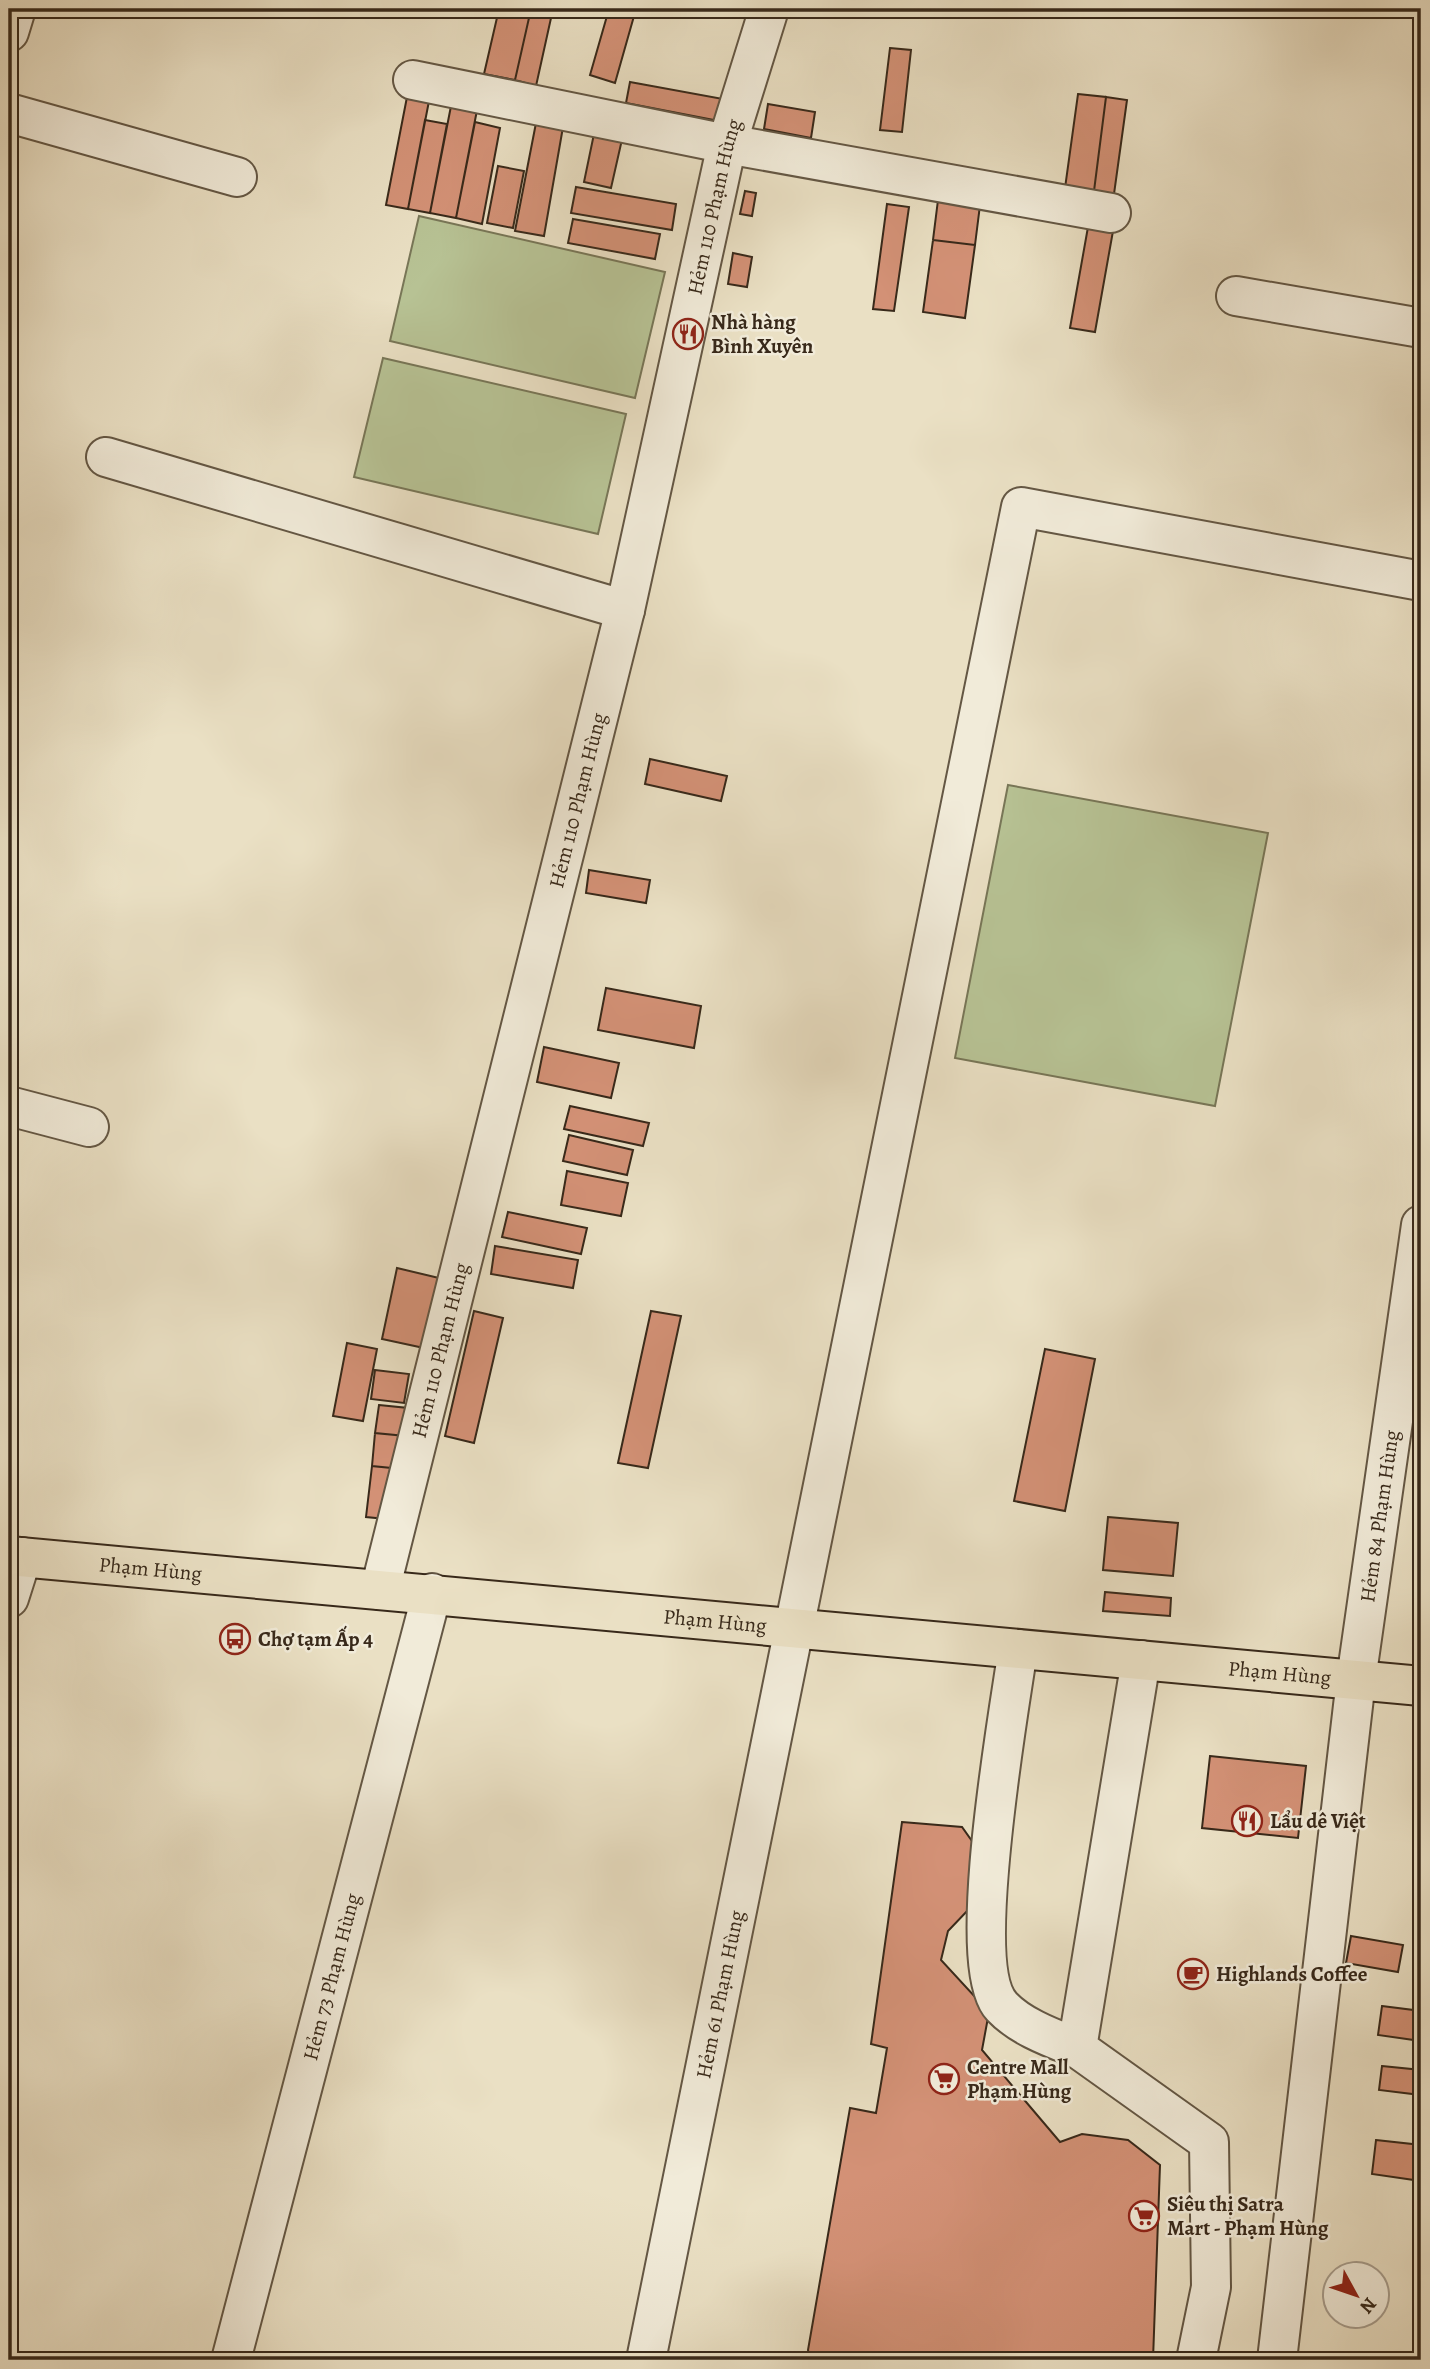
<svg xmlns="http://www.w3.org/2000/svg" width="1430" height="2369" viewBox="0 0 1430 2369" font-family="Alegreya,serif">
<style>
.green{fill:#b7c294;stroke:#787657;stroke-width:2}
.building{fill:#d39176;stroke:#38291a;stroke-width:2}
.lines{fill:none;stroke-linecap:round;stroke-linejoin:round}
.minor-casing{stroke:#645744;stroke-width:42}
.major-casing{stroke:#38291a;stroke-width:42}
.minor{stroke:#f1ebd9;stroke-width:38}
.major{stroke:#eae0c4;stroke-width:38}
.labels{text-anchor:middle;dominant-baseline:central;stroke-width:5;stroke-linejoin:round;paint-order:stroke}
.street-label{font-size:21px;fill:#38291a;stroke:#f1ebd9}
.poi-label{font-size:21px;font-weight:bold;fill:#38291a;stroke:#f1ebd9;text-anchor:start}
</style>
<rect width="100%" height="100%" fill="#eae0c4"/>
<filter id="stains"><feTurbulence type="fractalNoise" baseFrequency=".00286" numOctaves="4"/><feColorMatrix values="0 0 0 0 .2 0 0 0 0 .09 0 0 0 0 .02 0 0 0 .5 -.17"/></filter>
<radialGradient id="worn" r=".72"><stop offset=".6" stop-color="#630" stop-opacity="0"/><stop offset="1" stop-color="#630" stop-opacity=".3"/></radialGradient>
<!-- green -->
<path class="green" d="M419,216l246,56 -30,126 -245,-57z
M383,358l243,56 -28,120 -244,-57z
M1008,785l260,48 -53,273 -260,-48z"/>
<!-- building -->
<path class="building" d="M499,9h32l-16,71 -31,-6z
M531,9h22l-17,77 -21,-6z
M609,9h27l-21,74 -25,-8z
M890,48l21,2 -9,82 -22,-2z
M630,82l93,17 -4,22 -93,-18z
M1078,94l28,3 -12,94 -29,-3z
M407,97l22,4 -21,108 -22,-4z
M1106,97l21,3 -13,94 -20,-3z
M452,101l26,4 -22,113 -26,-5z
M768,104l47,8 -4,26 -47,-9z
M425,120l22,4 -17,89 -22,-4z
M475,122l25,6 -18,96 -26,-6z
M536,123l27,4 -19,109 -29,-5z
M595,129l28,6 -12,53 -27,-6z
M498,166l26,5 -11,57 -26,-5z
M576,187l100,17 -4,26 -101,-17z
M745,191l11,2 -4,23 -12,-2z
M938,200l42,5 -5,40 -42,-5z
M887,204l22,3 -15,104 -21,-2z
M573,219l87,15 -5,25 -87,-16z
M1088,227l25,4 -18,101 -25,-4z
M933,240l42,5 -10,73 -42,-6z
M733,253l19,4 -5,30 -19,-3z
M650,759l77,17 -6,25 -76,-17z
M589,870l61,10 -4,23 -60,-10z
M606,988l95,18 -7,42 -96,-18z
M544,1047l75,16 -8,35 -74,-16z
M570,1106l79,17 -6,23 -79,-17z
M569,1135l64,15 -6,25 -64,-14z
M567,1171l61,12 -7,33 -60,-11z
M508,1212l79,16 -6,26 -79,-17z
M495,1246l83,14 -5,28 -82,-14z
M397,1268l42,10 -15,70 -42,-9z
M474,1311l29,7 -29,125 -29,-7z
M651,1311l30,5 -33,152 -30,-5z
M347,1343l30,6 -14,72 -30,-5z
M1045,1349l50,10 -30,152 -51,-10z
M375,1370l34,4 -5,29 -33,-4z
M379,1405l29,3 -3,28 -30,-3z
M375,1433l30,3 -4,33 -29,-3z
M372,1466l29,3 -5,51 -30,-3z
M1108,1517l70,6 -5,53 -70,-6z
M1105,1592l66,6 -1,18 -67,-5z
M1210,1756l96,10 -8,72 -96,-10z
M902,1822l60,5 17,24 -9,57 -22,23 -7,29 48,52 -7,38 78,92 22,-8 46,6 32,25 -7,195h-343l-2,-10 42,-242 26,5 11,-65 -16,-4z
M1351,1936l52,9 -5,27 -52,-9z
M1382,2006l39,5v30l-43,-6z
M1382,2066l39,4v25l-42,-5z
M1376,2140l45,5v36l-49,-7z"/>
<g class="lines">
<!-- minor casing -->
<g class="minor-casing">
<g id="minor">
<path d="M9,32l7,-23"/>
<path d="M413,80l314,64 384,69"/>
<path d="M9,113l228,64"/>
<path d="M1236,296l185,32"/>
<path d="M106,457l519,153"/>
<path d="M9,1106l80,21"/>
<path id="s1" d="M380,1590l245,-980 102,-466 42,-135"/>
<path d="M9,1598l13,-41"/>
<path d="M1018,1649c-9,63 -55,317 -16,358 19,20 50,31 75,41"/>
<path d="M1141,1660l-64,388 132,94 2,145 -15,73"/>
<path id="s2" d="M231,2360l201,-767"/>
<path id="s3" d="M646,2360l375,-1853 400,74"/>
<path id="s4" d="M1277,2360l79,-680 65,-455"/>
</g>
</g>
<!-- major casing -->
<g class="major-casing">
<g id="major">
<path id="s5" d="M9,1556l1412,130"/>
</g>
</g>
<!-- minor -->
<use href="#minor" class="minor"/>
<!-- major -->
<use href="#major" class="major"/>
</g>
<!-- icons -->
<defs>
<g id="restaurant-ring" transform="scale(1.575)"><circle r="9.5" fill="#f1ebd9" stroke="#8f2418" stroke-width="1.5"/><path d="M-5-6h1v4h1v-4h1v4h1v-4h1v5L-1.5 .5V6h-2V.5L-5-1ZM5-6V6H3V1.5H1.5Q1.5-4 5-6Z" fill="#8f2418"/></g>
<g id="bus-ring" transform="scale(1.575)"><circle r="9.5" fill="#f1ebd9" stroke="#8f2418" stroke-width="1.5"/><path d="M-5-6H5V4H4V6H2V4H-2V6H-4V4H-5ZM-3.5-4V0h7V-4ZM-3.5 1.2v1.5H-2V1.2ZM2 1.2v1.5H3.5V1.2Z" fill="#8f2418"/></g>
<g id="cafe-ring" transform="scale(1.575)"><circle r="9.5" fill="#f1ebd9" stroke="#8f2418" stroke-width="1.5"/><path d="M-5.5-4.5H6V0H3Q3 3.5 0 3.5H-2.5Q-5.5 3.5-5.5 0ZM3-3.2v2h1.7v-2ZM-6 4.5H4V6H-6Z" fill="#8f2418"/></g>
<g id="supermarket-ring" transform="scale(1.575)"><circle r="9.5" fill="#f1ebd9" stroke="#8f2418" stroke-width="1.5"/><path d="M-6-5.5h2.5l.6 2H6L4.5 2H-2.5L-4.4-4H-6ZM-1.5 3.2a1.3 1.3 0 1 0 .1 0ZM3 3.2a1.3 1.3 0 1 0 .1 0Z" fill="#8f2418"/></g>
</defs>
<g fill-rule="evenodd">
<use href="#restaurant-ring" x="688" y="334"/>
<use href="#bus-ring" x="235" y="1639"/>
<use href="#restaurant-ring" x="1247" y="1821"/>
<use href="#cafe-ring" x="1193" y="1974"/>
<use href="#supermarket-ring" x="944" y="2079"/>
<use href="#supermarket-ring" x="1144" y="2216"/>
</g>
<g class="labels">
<!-- street labels -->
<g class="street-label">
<text stroke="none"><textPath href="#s1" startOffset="1423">Hẻm 110 Phạm Hùng</textPath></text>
<text stroke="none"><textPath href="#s1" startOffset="814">Hẻm 110 Phạm Hùng</textPath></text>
<text stroke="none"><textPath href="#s1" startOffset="247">Hẻm 110 Phạm Hùng</textPath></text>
<text stroke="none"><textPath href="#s4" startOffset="850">Hẻm 84 Phạm Hùng</textPath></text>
<text stroke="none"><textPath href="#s5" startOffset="142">Phạm Hùng</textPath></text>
<text stroke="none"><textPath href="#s5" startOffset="709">Phạm Hùng</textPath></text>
<text stroke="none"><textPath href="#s5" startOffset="1276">Phạm Hùng</textPath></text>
<text stroke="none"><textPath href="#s2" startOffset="396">Hẻm 73 Phạm Hùng</textPath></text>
<text stroke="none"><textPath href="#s3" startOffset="373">Hẻm 61 Phạm Hùng</textPath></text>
</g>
<!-- poi labels -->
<g class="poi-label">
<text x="711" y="322">Nhà hàng<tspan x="711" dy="24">Bình Xuyên</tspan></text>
<text x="258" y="1639">Chợ tạm Ấp 4</text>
<text x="1270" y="1821">Lẩu dê Việt</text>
<text x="1216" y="1974">Highlands Coffee</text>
<text x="967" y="2067">Centre Mall<tspan x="967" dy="24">Phạm Hùng</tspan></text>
<text x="1167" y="2204">Siêu thị Satra<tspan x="1167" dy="24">Mart - Phạm Hùng</tspan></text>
</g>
</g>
<!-- margin -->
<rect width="1430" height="2369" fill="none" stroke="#eae0c4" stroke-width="35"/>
<rect x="10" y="10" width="1409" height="2348" fill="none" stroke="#38291a" stroke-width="3.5"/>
<rect x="18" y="18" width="1395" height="2334" fill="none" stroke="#38291a" stroke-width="2"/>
<!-- north arrow -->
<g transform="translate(1356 2295) rotate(130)"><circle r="33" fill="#f1ebd9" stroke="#a79d8d" stroke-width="2"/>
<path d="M0-5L12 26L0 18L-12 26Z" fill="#8f2418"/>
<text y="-10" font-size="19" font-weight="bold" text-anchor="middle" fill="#38291a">N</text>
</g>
<rect width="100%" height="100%" filter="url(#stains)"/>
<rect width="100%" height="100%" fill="url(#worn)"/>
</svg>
